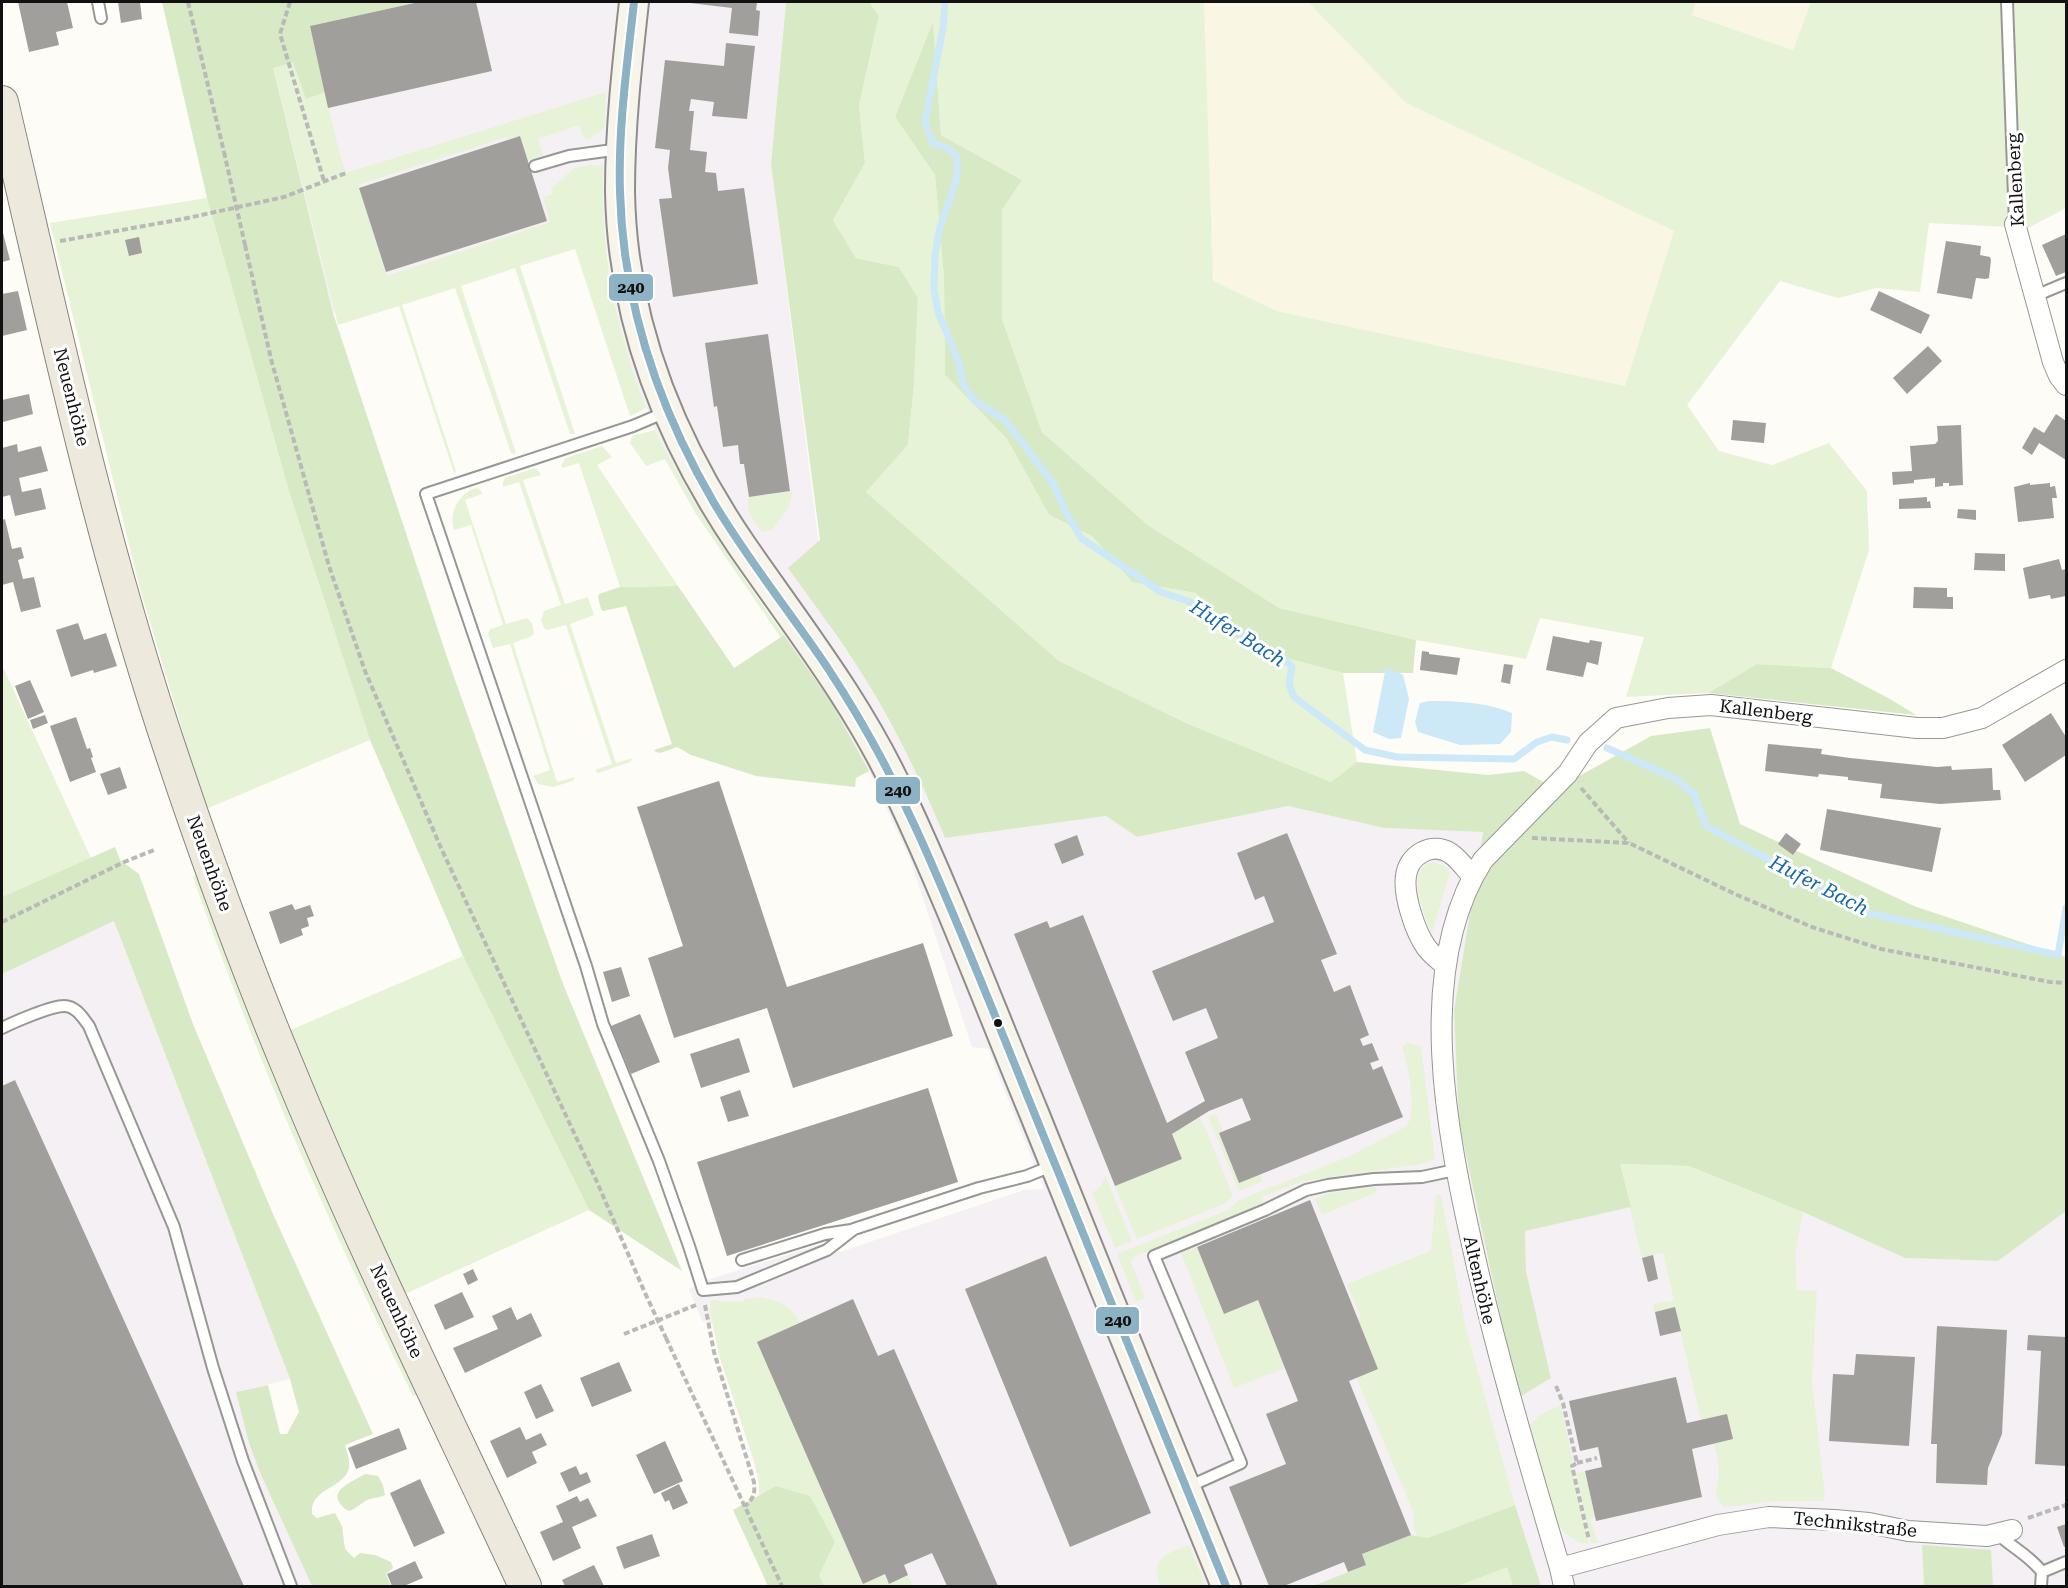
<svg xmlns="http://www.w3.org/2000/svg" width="2068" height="1588" viewBox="0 0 2068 1588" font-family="'Roboto Serif',serif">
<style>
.industrial{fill:#f5f0f3}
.farmland{fill:#f9f7e4}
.green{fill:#e7f3d7}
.forest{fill:#d8eac5}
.water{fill:#cde8f7}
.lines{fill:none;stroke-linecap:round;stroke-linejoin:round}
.stream{stroke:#cde8f7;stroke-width:7}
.building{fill:#a19f9c}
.lane-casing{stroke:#979795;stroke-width:14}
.street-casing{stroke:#979795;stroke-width:22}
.secondary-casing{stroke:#8e8d8b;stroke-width:32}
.primary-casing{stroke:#858482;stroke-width:34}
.path{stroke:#b9b9b8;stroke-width:4;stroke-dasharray:6 3;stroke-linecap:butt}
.lane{stroke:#fffffe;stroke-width:10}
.street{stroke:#fffffe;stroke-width:20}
.secondary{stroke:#f6f4eb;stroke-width:28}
.primary{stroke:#ede9dc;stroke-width:32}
.path-bridge{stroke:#b9b9b8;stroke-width:4;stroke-dasharray:6 3;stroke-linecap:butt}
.bus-1-casing{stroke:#fff;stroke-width:12}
.bus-1{stroke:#8db2c3;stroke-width:8}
.bus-dot{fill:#111;stroke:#fff;stroke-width:2}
.labels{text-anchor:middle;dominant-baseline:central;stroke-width:6;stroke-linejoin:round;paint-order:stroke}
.street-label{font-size:18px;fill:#111;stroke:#fff}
.water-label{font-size:20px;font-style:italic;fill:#1768a6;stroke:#fff}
.line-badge{stroke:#fff;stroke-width:2}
.pale-badge-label{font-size:16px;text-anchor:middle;font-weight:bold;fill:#111}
</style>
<rect width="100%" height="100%" fill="#fdfcf7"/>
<!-- industrial -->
<path class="industrial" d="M253,2h533l-15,162 58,462 34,49 45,80 18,36 19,47 161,-22 31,21 151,-31 96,22 99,4 -29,179 97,367 -25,-107 -1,-40 162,-65 116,46 102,46 93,3 68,-50v375h-1242l-48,-100 -17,10v-13l-5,-22 -34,-103 -8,-34 -10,-3 -13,-32 18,-9 118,-37 15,9 184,-62 20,-1 -56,-140 -16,-2 -62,-188 -41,-88 -38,-69 -123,-177 -21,-33 -32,-62 -19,-48 -13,-41 -11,-53 -8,-61 -271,86z
M114,921l176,458 -53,13 24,83 51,111h-310v-612z"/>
<!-- farmland -->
<path class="farmland" d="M1204,2h104l98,101 268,128 -49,155 -348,-75 -65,-30z
M1696,2h115l-18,48 -101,-35z"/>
<!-- green -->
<path class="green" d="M869,2h335l9,279 64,30 348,75 49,-155 -268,-128 -98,-101h388l-4,13 101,35 18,-48h255v206l-38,20 -99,-5 -9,69 -43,-4 -39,10 -58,-17 -93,124 32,46 53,14 57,-22 38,48 2,59 -38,118 -74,-4 -49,29 -82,4 18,-60 -104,-19 -14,41 -110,-19 -137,-32 -131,-83 -106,-93 -40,-113v-109l20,-30 -81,-45 -8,-111 -38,93 40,58 9,103 1,97 62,64 42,76 43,21 40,46 62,11 50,54 99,26 14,89 -26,20 -145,-59 -127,-62 -193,-169 42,-47 6,-60 4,-87 -19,-31 -43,-9 -23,-38 32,-57 -6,-58 20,-89z
M293,61l32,31 15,63 6,18 260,-81 -1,32 -2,6 -15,10 -4,-1 -5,-14 -41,14 5,16 -15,5 -8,-24 -12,4 -1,-3 -149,48 29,91 163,-54 -7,-25 9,-3 -1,-5 23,-21 16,-3h13c0,18 -1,37 1,55 3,65 19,127 42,188l-16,8 -55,-167 -55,17 55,168h-5l-55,-166 -54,18 55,167 -2,1 -3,-1 -56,-165 -53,17 54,166 -2,2 -55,-167 -61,19 -65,-258z
M207,198l83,297 80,245 -164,69 -66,-220 -90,-366z
M655,430c36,73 82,139 129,205l-3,3 -85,-124 -31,-55 -19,7 -16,-23 2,-7z
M602,446l10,11 -15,8 81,121 -58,1 -41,-124 -17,5 -1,-3 5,-7z
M532,469h5l4,6 -18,5 42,124 23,-7 6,18 -24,9 46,139 17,-5 -3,4 -32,11 -3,-3 17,-6 -46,-139 -19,5 -3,-2 -3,-8 3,-9 17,-6 -42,-123 -16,5v-5l2,-4z
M475,488l5,1 2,5 -17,6 41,124 21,-6 5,5 2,10 -2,3 -19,7 44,139 18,-5 -2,4 -20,6 -15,-3 -5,-8 17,-6 -40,-126 -17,4 -5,-14 2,-5 13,-4 -32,-100 -17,5c-6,-17 5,-36 21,-42z
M790,491h2c1,15 -12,28 -20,39l-10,2c-8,-10 -17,-22 -13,-35z
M2,665l89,193 -89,39z
M1435,862l12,5 3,6 -18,60c-8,-17 -29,-67 3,-71z
M198,874l221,521 -6,1c-83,-169 -159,-342 -220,-519z
M463,956l126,254 -184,84 -63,-135 -54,-128z
M1408,1043l13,3 14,113 -14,5 -117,17 -41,15 -1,8 -128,53 -3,5 14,36 -9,3 -19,-47 111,-44 11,-10 111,-44 57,-30c10,-19 1,-60 -5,-80z
M1216,1114l7,17 -4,2 20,49 21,-8 3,7 -24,10 -31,-75z
M1199,1117l5,8 29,71 -7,7 -89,36 -22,-53 67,-27 -10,-25z
M1619,1164l68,2 116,46 -8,42 2,36 20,1 -5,90 13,115 -2,5h-45l-54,6c-14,-13 -4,-24 -5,-38 0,-8 -3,-17 -5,-25l18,-5 -5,-24 -26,5 -26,-112 -20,4 -2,-8 21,-4 -11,-47 -21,5z
M1105,1175l27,66 -17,7 -23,-55 9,-7z
M1374,1187h2l1,5 -55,23 -7,-16 14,-6z
M1436,1195h5l25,134 49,176 -87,33 -11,-2 -4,-12 1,-10 -58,-137 22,-9 -21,-50 4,-2 -14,-32 81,-32 3,-3z
M1197,1247l27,67 34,-14 27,68 -51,20 -53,-135z
M759,1297c22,5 29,5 41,26l-43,19 132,242 19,-9 5,11h-89l-48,-100 -17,10v-13l-5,-22 -34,-103 -10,-47 1,-11 23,2z
M1561,1405l12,57 -2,1 18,81c-13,-1 -23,-8 -30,-19l-30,-99 12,-12z
M1585,1471l10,46 -5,2 8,24h-7l-15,-70z
M1189,1545l17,41h-45c-13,-28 6,-32 28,-41z
M1507,1566l6,20h-55z"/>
<!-- forest -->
<path class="forest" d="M162,2h257l-109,24 15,66 -19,7 -13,-37 -20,6 60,245 115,347 115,324 119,287 -93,-61 -126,-254 -93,-216 -80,-245 -83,-297z
M786,2h83l10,14 -20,89 6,58 -32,57 23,38 43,9 19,31 -4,87 -6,60 -42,47 193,169 127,62 145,59 26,-20 131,13 36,-4 32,18 95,-53 59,-8 30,96 174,82 152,51v254l-68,50 -93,-3 -102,-46 -115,-46 -68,-2 11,43 -106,24 1,40 25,107 -33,20 -59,-276 -5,-111 29,-179 -99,-4 -96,-22 -151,31 -31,-21 -161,22c-23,-56 -49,-109 -81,-161 -23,-37 -50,-73 -76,-109l32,-28 -49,-376z
M933,22l8,113 81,45 -20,30v109l40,113 106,93 131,83 137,32 -3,33h-70l-99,-26 -49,-54 -63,-11 -40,-46 -43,-21 -42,-76 -62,-64 -1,-97 -9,-103 -40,-58z
M678,586l56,82 50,-33 47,67 38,69 -13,7 -1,9 -99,-11 -65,-21 -14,-8 -17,6 -4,-1 -2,-2 18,-6 -46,-138 -23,5 -2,-2 -3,-12 1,-3 21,-7z
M1757,664l74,4 59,31 26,16 -208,-22z
M115,847l5,13 19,14 54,150 80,190 100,220 -28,11c2,7 5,15 4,23 -5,21 -40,20 -37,46l5,4 18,-5 7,13 3,23 9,9 6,-5 15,2 16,7 2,6 -7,6 5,12h-79l-51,-111 -12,-32 -13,-51 32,-7 12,49h7l12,-22 -9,-33 -176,-458 -112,53v-77z
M365,1474l13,2 5,9 2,10c-6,3 -8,2 -15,4 -8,2 -12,10 -22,12 -25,-18 0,-27 17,-37z
M776,1486l34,10 25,46 -16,33 5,11h-56l-35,-76z
M1515,1505l26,81h-28l-6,-19 -49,19h-145l53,-21 -4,-11 49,-19 17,3z
M1922,1545l69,5 2,36h-69z"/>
<!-- water -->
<path class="water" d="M1386,667l17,8 6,24 -8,39 -12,1 -16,-7z
M1429,701c29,0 56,1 83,12l-1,19 -11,12 -40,1 -42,-13 -3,-10 5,-19z"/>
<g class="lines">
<!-- stream -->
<path class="stream" d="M945,2l-2,26 -18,94 8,22 13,3 11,10v21l-18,53 -4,24 -1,34 4,23 21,51 4,21 12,17 29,18 49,64 14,31 14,24 80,54 38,13 17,17 65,34 11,11 -3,17 5,13 71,53 32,7 117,2 23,-17 15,-5 15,3
M1607,748l66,29 21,17 12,32 162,87 190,42 8,-47"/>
</g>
<!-- building -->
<path class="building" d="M18,2h49l6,26 -17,4 3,13 -30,7z
M118,2h22l2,17 -21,4z
M419,2h57l16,69 -164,37 -18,-82z
M690,2h67l-1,8 4,1 -2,25 -29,-3 3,-25 -42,-5z
M726,43l29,3 -8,73 -35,-3 2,-14 -23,-3 -2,12h5l-4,39 17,2 -2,20 11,1 2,18 26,-3 14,96 -85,13 -14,-98 13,-1 -4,-30 2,-18 -15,-2 10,-88 59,6z
M520,136l27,85 -161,51 -27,-84z
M2,229l8,31 -8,2z
M2066,234v38l-10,4 -14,-31z
M139,237l3,16 -13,3 -4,-16z
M1946,241l35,5 -1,9 10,2 1,3 -2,18 -3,1 -10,-1 -4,21 -35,-6z
M18,291l9,39 -25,6v-42z
M1879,291l51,24 -9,19 -51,-24z
M768,334l22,157 -41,6 -5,-33h-4l-2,-19 -15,2 -6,-41 -3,1 -9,-64z
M1928,346l14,15 -35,33 -14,-16z
M29,394l4,20 -30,8 -1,-22z
M2056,414l10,7v39l-27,-17 -7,12 -10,-7 12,-21 10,6z
M1733,420l33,3 -2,20 -33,-3z
M1961,425l2,60 -14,1v-3h-6v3l-8,1v-9l-21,2v3l-21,2 -1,-13 20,-1 -2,-25 25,-2 3,-3 -1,-15z
M17,444l1,8 23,-6 7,25 -29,7 3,14 19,-4 5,21 -31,7 -5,-21 -8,2v-49z
M2030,483v2l20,-2v4l5,-1 2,12h-5l2,20 -36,4 -4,-35z
M1927,497v5l3,-1 1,7 -32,1v-10z
M1958,509l18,1v10l-19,-2z
M5,519l7,30 9,-2 3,11 -6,2 5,19 11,-2 7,30 -20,5 -8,-30 -11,3v-65z
M1975,553l30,1v17l-31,-1z
M2059,559l3,11 4,-1v27l-15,3 -1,-4 -21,4 -6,-31z
M1914,587l33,1v9h6v12l-40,-1z
M78,623l6,17 22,-7 11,33 -23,7 -1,-3 -22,7 -15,-47z
M1553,636l36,7 1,-3 12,2 -4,23 -11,-3 -4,15 -37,-7z
M1422,651l7,1v2l31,4 -3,17 -37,-5z
M1504,664l9,1 -3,19 -9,-2z
M30,680l14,32 -16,7 -13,-33z
M2051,713l15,24v18l-41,27 -23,-37z
M45,715l3,8 -15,6 -3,-9z
M76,717l11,32 3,-1 3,9 -2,1 5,14 -26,10 -20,-56z
M1768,744l54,5 -1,5 29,4 87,9 14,-1 1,4 40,-2 1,22h7l1,10 -61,4 -60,-6 2,-14 -34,-4v-3l-29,-3 -1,3 -53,-6z
M120,767l7,21 -19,7 -8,-21z
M719,781l68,206 136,-44 30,93 -160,52 -26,-80 -93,30 -26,-80 35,-12 -46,-139z
M1827,809l114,19 -9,44 -112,-22z
M1287,833l50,121 -16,6 13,32 16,-7 19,50 -9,4 3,7 9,-3 7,17 -9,3 3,7 9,-4 21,51 -164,66 -20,-50 32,-13 -9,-22 -33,13 -37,23 10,25 -67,27 -101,-252 33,-13 3,7 33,-13 84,208 38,-22 -20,-49 33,-14 -12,-30 -33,13 -21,-50 122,-49 -10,-26 -9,4 -18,-47z
M1786,833l15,11 -8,11 -15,-11z
M1077,835l7,20 -22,9 -8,-20z
M292,904l3,6 15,-5 4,11 -7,2 2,8 -8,3 2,6 -23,9 -11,-32z
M621,967l9,29 -18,6 -9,-30z
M640,1014l20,48 -29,12 -20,-48z
M739,1038l11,34 -49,16 -11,-34z
M15,1080l51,112 178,394h-242v-500z
M928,1088l30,94 -231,74 -30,-94z
M740,1090l9,26 -21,6 -8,-25z
M1310,1200l68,169 -29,12 62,154 -49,19 4,11 -18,7 -4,-10 -60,24h-15l-40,-99 57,-23 -20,-50 32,-13 -40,-101 -34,14 -27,-67z
M1653,1255l5,24 -10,3 -6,-24z
M1046,1256l105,257 -81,34 -105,-258z
M473,1269l5,11 -10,5 -5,-11z
M462,1292l12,25 -29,13 -11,-25z
M853,1299l25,57 16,-7 104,237h-51l-15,-33 -28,12 4,10 -19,9 -4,-10 -22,10 -106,-242z
M511,1307l6,13 14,-7 11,23 -77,37 -12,-25 45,-19 -6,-13z
M1675,1307l6,24 -21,5 -5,-24z
M1937,1326l70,4 -5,104 -14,34 -1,17 -51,-2 1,-39h-6z
M2028,1335l38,2v129l-31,-2 6,-113 -14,-1z
M1856,1354l59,3 -6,89 -80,-5 4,-67 21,1z
M619,1362l13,29 -40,16 -12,-29z
M1676,1377l11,46 40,-9 6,25 -41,10 10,48 -106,24 -11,-50 17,-4 -4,-20 -18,4 -11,-50z
M541,1384l13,27 -18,8 -12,-27z
M520,1427l6,13 15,-7 6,12 -15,7 5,11 -30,15 -17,-37z
M399,1428l8,21 -51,20 -8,-21z
M665,1441l18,40 -29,13 -18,-39z
M576,1466l4,9 7,-3 4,10 -22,10 -9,-19z
M420,1479l25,54 -31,14 -24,-54z
M679,1484l9,19 -15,7 -4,-10 -4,2 -4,-9z
M577,1496l3,6 8,-4 9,18 -25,11 9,21 -28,13 -13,-29 23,-10 -7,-16z
M2066,1524v22l-2,1 -7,-20z
M652,1534l8,22 -36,13 -8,-22z
M415,1561l8,17 -19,8h-12l-5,-12z
M594,1565l10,21h-39l-3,-6z"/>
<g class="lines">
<!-- lane casing -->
<g class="lane-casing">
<path id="lane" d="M98,2l3,16
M2007,2l8,222
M535,166l34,-10 51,-7
M2035,296l31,-13
M666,412l-33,14 -207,68 160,472 17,58 56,137 30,85 14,44 34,-3 90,-37 27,-21 125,-41 48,-12 27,-11
M2,1028c12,-6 49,-22 62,-22 12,0 19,12 25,20l85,201 39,141 30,93 48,125
M742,1260l83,-26 26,-4
M1188,1487l53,-24 -87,-207 111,-46 41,-20 22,-5 46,-6 48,-2 33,-7
M1999,1535c15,14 30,20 43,37l-1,14
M2042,1572l24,-10"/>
</g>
<!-- street casing -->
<g class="street-casing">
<path id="street" d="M2015,224l38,138 6,14 7,9
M1446,966c-7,-6 -15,-12 -20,-19 -11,-16 -23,-52 -20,-71 2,-20 25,-35 44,-23 9,6 15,15 22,23
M1560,1568l158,-43 51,-8 65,3 35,3 39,8 79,5 25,-6
M1564,1586l-4,-18c-31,-105 -62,-208 -86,-315 -27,-119 -61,-284 9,-393l85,-87 20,-30 28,-25 52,-10 43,-3 206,23h26l39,-10 84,-48"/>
</g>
<!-- secondary casing -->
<g class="secondary-casing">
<path id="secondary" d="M634,2c-7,63 -14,126 -14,189 2,131 49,248 122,355 56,81 117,158 158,248 49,104 90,213 134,319 63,158 128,316 192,473"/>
</g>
<!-- primary casing -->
<g class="primary-casing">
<path id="primary" d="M2,102c51,218 98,440 170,653 35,105 73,209 116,312 72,176 157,347 237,519"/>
</g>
<!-- path -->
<path class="path" d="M188,2l36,150
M290,2l-10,32 44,147
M60,241l123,-22 101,-22 62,-24
M245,245l26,114 58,207 36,105 76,177 156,334 48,111
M1581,788l48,55
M1532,838l97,5 108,52 75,32 69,22 169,33 16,1
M2,922l122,-60 30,-12
M705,1305l9,47 40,130c1,12 0,16 -9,24
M624,1334l72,-29
M666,1338l116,248
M1556,1386l7,17 14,60 -5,3 17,74
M1577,1463l20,-5
M2028,1518l38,-13"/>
<!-- lane -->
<use href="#lane" class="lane"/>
<!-- street -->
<use href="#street" class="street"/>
<!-- secondary -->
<use href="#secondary" class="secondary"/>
<!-- primary -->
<use href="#primary" class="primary"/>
<!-- path-bridge -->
<path class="path-bridge" d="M224,152l21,93
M645,1293l21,45"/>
<!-- bus-1 casing -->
<g class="bus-1-casing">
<path id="bus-1" d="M634,2c-7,63 -16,127 -14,190 3,111 38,215 94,311 34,57 76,109 113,164 35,53 65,108 91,166 50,111 93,224 139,336 55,139 112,278 169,417"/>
</g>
<!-- bus-1 -->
<use href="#bus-1" class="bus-1"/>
</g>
<!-- markers -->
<circle class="bus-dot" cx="998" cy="1023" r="5"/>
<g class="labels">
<!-- street labels -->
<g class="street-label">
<text transform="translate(2015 180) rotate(-93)">Kallenberg</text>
<text transform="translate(72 397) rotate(76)">Neuenhöhe</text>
<text transform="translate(1766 711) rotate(7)">Kallenberg</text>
<text transform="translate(210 863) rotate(70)">Neuenhöhe</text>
<text transform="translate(1480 1280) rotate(77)">Altenhöhe</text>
<text transform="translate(397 1311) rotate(65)">Neuenhöhe</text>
<text transform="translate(1855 1524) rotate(6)">Technikstraße</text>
</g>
<!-- water labels -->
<g class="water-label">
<text transform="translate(1238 633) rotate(32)">Hufer Bach</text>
<text transform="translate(1819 885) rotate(27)">Hufer Bach</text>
</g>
</g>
<g class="line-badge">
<rect x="608" y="273" width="46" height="29" rx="6" fill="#8db2c3"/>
<rect x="875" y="776" width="46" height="29" rx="6" fill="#8db2c3"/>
<rect x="1095" y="1306" width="45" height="29" rx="6" fill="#8db2c3"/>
</g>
<g class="pale-badge-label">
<text x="631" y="293">240</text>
<text x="898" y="796">240</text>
<text x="1118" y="1326">240</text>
</g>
<!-- border -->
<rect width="2068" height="1588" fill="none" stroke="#111111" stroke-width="6"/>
</svg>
